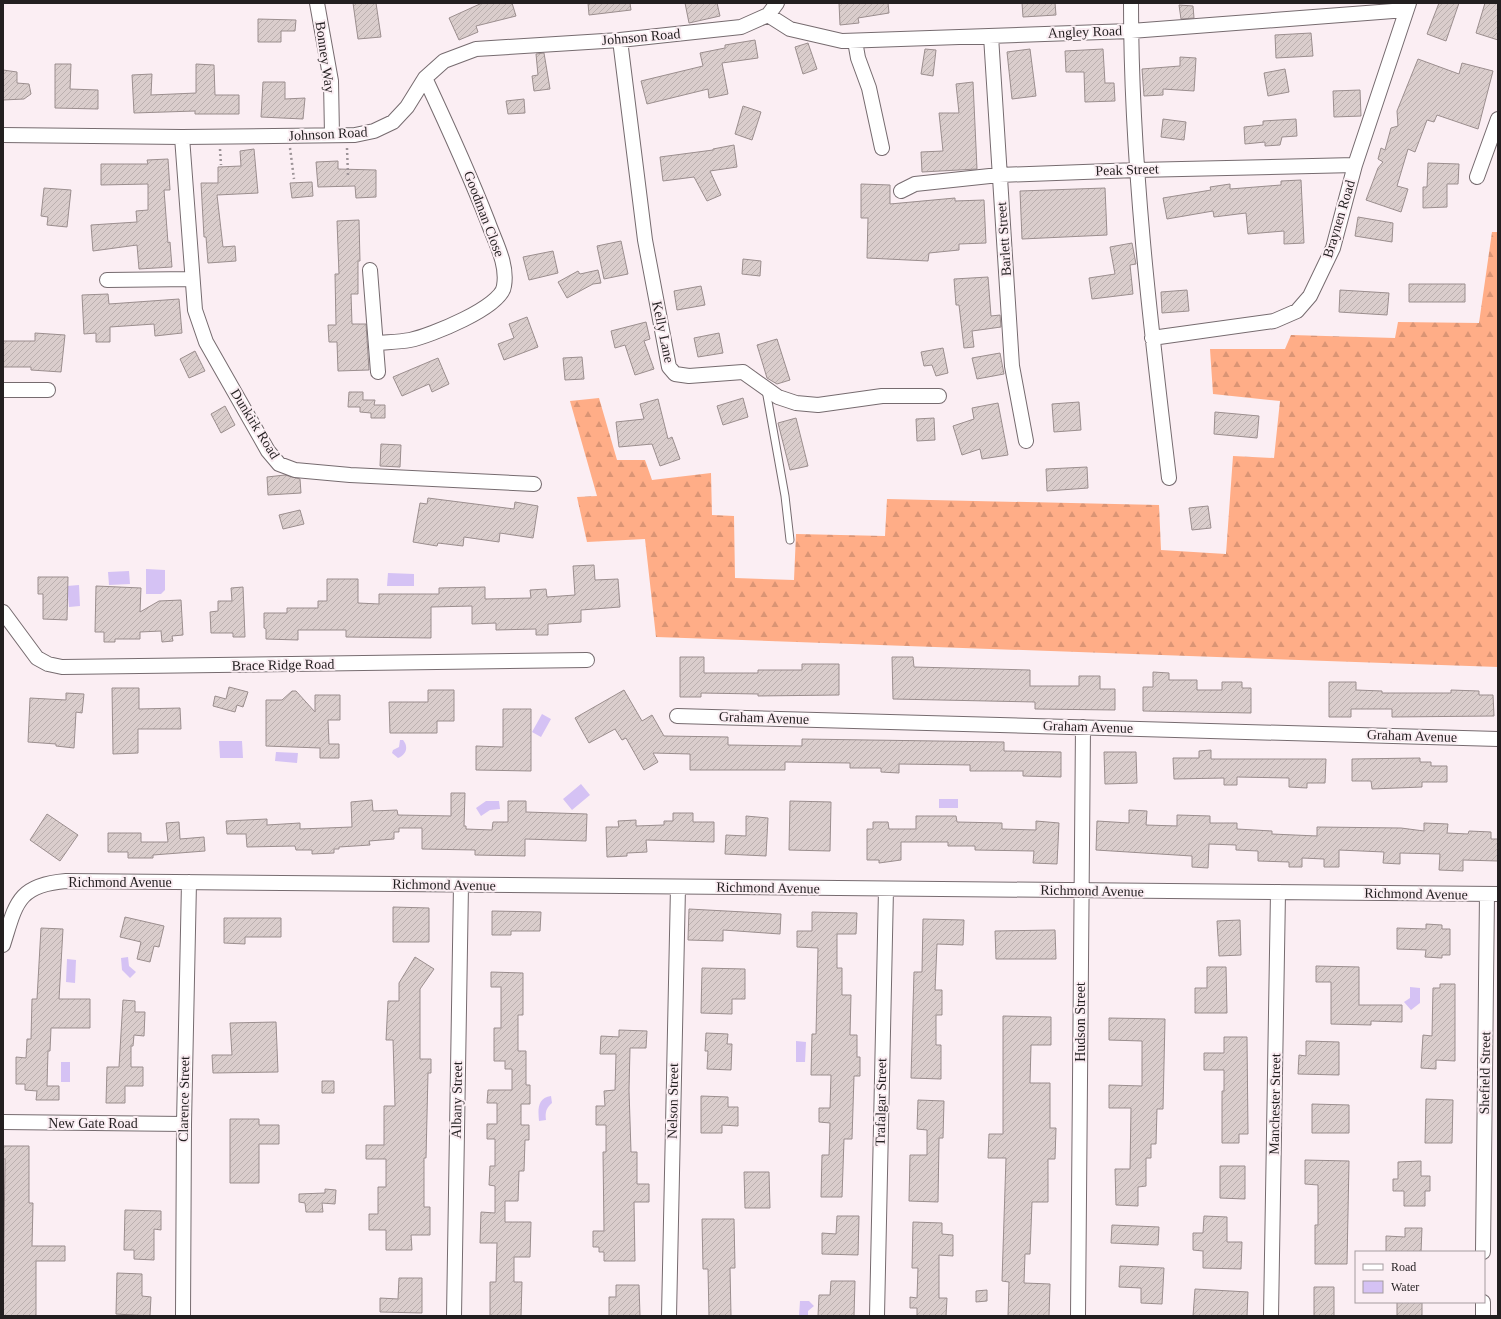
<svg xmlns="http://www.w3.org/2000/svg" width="1501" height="1319" viewBox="0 0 1501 1319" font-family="'Times New Roman',serif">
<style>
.forest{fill:url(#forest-firs)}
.water{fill:#d5c2f4}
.building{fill:url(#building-hatch);stroke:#9b8e8e}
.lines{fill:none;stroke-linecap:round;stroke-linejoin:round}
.service-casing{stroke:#766b6f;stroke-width:9}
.minor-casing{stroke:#766b6f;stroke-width:16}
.path{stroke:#9d9498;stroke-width:2.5;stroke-dasharray:2 3;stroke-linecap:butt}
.service{stroke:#fff;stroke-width:7}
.minor{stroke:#fff;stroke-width:14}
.labels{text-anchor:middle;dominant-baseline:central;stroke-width:4;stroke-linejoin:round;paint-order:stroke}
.street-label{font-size:14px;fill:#231f20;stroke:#fbeef3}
</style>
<defs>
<pattern id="forest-firs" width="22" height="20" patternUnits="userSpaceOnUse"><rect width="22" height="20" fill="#ffad87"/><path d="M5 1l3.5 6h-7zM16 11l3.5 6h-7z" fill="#da9474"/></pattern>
<pattern id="building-hatch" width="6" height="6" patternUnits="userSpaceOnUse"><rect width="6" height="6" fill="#dacdcc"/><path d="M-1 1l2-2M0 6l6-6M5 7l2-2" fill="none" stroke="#bbb0af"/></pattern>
</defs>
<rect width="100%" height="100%" fill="#fbeef3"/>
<!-- forest -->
<path class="forest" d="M1492,232h6v435l-842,-30 -11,-98 -58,3 -10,-45 20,-1 -27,-95 29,-3 18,62h28l7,20 59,-7 1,42 22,1 1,62 59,2 2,-46 89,2 2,-37 272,6 2,45 65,4 7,-98 41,2 6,-57 -67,-7 -3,-45h75l6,-14 104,3 3,-16 81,1z"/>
<!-- water -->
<path class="water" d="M146,569l19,1v20l-4,4h-15z
M129,571l1,13 -21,1 -1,-13z
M388,573l26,1v12h-27z
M79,585l1,21 -11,1 -2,-21z
M542,714l9,5 -10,18 -9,-5z
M400,740h3c6,7 3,15 -5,18l-6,-5 1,-3 6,-3z
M219,741h23l1,17h-23z
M276,752l22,1 -1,10 -22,-2z
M581,784l9,11 -18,15 -9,-11z
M939,799h19v9h-19z
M486,801h13l1,8 -10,1 -9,6 -5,-8z
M128,957l1,9 7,6 -6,6 -8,-8 -1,-12z
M67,959l9,1 -1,23 -9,-1z
M1410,987l10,1v15l-9,7 -7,-8 6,-4z
M796,1041l10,1 -1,20h-9z
M61,1062h9v20h-9z
M551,1096l1,7c-6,5 -7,10 -6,17l-7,1c-1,-11 -2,-23 12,-25z
M800,1301h9l5,5 -6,5v5h-9z"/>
<!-- building -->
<path class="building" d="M353,3h23l5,34 -23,2z
M482,3h30l4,13 -40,10 2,6 -19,8 -10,-22z
M588,3h42l1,7 -42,5z
M685,3h32l3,13 -31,7z
M839,3h49l1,10 -31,5 1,5 -19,2z
M1022,3h33l1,12 -33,2z
M1439,3h20l-13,38 -19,-7z
M1485,3h13v37l-22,-7z
M1179,5l14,1 1,12 -13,1z
M258,19l38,1 -1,11h-14v11h-23z
M1311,33l2,23 -37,2 -1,-23z
M755,40l3,18 -36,5 6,31 -19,4 -1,-9 -61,15 -6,-23 62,-15 -3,-13 25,-5v-3z
M808,43l9,26 -14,5 -8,-27z
M925,49l11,1 -3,26 -12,-2z
M1030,49l6,47 -24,3 -5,-47z
M1103,49l2,34h9l1,18 -30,1 -1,-30h-18l-1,-21z
M544,53l6,36 -16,2 -2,-15 6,-1 -2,-21z
M1180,57l16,1 -2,33 -31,-2v6l-19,1 -2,-27 38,-3z
M1418,59l41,15 3,-11 31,8 -15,58 -41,-14 -3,7 -7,-2 -12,32 -7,-3 -11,37 11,3 -7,23 -35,-12 12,-32 5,-6 -5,-3 3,-11 4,2 6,-22 7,-2 -1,-15z
M55,64h16l-1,25 28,1v19l-43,-1z
M196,64l18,1 1,30h24v19h-44v-3l-61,2 -2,-38 20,-1 -1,21 45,-2z
M1285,69l4,23 -21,4 -4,-23z
M3,70l14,2v11l12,1 2,10 -7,5 -21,1z
M263,82h22v17l20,-1 -2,21 -42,-2z
M973,82l4,87 -55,3 -1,-20 22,-1 -4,-38h20l-3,-29z
M1360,90l1,26 -27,1 -1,-26z
M524,99l1,14 -17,1 -2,-13z
M743,106l18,6 -9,28 -17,-6z
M1163,119l23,3 -2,18 -23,-3z
M1296,119l1,17 -15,1 -2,8 -15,1v-4l-20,2 -1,-17 19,-2v-4z
M734,145l3,22 -27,4 11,24 -14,6 -13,-24 -31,4 -3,-24 53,-7v-1z
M254,149l4,44 -41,2 6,52 12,-1 1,15 -28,2 -2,-26h-2l-3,-54h17v-16l23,-1 -1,-15z
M168,159l2,31h-6l4,53 2,-1 2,25 -33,2 -2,-24 -44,6 -2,-26 46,-3 -1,-11 12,-1v-26l-47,1v-21h47l-1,-4z
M338,161v8l38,1v27l-20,1 -1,-12 -37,1 -2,-25z
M1428,163l31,1 -1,20h-11v23l-24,1v-21h4z
M1301,180l3,63 -20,1v-13l-36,3 -2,-21 -32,4 -1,-6 -46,8 -4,-21 48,-8 -1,-3 20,-3v5l51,-4v-4z
M312,182l1,14 -21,2 -2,-15z
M861,184l29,1v19l65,-6v3l29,-1 2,43 -27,1v6l-30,3 -1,8 -61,-3 1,-40h-7z
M44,188l27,2 -4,37 -20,-2 1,-8 -7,-1z
M1105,188l2,47 -85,4 -2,-48z
M1358,217l35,6 -1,19 -37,-6z
M359,220l1,41h-2v33h-7l1,30h14l3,46 -31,1 -1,-29h-8l-1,-17h8l-1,-51h4l-2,-53z
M621,241l7,33 -24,5 -7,-33z
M1132,243l4,21 -6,1 3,29 -41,5 -3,-21 26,-4 -5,-27z
M553,251l5,22 -29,7 -6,-23z
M743,259l18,2 -1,15 -18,-2z
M598,270l3,13 -8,1 -26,14 -9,-16 20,-11 2,3z
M988,277l3,39 9,-1 1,12 -29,4 2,16 -10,1 -5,-43h-3l-2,-26z
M1409,284h56v18h-56z
M701,286l4,19 -28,5 -3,-19z
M1187,290l2,21 -27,2 -1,-21z
M1340,290l49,3 -2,22 -48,-3z
M108,294l1,10 70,-5 3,34 -27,3 -1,-12 -44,3v15h-14v-9l-12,1 -2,-39z
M527,317l11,30 -34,13 -6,-16 16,-6 -5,-14z
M646,322l4,17 -6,2 10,28 -19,6 -10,-30 -10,3 -4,-17z
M35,333l30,2 -4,37 -30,-2v-3h-28v-26h32z
M719,333l4,20 -25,4 -4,-19z
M777,339l13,41 -13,4 -10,-6 -10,-33z
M943,348l5,25 -12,3 -4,-11 -8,1 -3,-14z
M195,351l10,20 -16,7 -9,-19z
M1000,353l4,21 -27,5 -5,-21z
M582,357l2,22 -19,1 -2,-22z
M438,358l11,26 -17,8 -3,-8 -27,12 -9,-19z
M349,392h14v8h12l-1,5h11v13h-14v-5l-11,-1v-5h-12z
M743,398l5,19 -25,8 -6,-19z
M658,399l10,40 4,-2 8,22 -20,7 -8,-22 -33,3 -3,-25 28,-3 -4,-15z
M1079,402l2,28 -27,2 -2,-28z
M998,403l10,52 -26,4 -2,-10 -18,6 -9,-29 21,-7 -2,-11z
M225,406l10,19 -14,8 -10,-19z
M1215,412l44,4 -2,22 -43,-4z
M796,418l12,48 -18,4 -12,-47z
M934,418l1,22 -18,1 -1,-22z
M381,444l20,1 -1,22 -20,-1z
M1087,467l1,21 -41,3 -1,-22z
M285,475l15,4 1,14 -33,2 -1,-18z
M428,498l86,11 1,-7 23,4 -5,32 -33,-5 -1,9 -35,-5 -1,9 -25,-3 -1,3 -24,-4 7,-39 7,1z
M1208,506l3,22 -19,2 -3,-22z
M300,510l4,14 -21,5 -4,-14z
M594,565l1,15 23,-1 2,28 -39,3v12l-33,2v11h-12v-6l-40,1v-7l-24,1v-18l-41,1v31l-85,-1v-7h-48v10l-32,-1v-10l-2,-1v-15h23v-5h31v-7h9v-22h31v24l21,1v-10h60v-6l46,-1v12l46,-1 -1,-8 16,-1 1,8 28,-2 -2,-29z
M38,577h30l-1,43 -24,-1v-25h-5z
M96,586l45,2 -1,24 19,-11 22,-1 2,35 -11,1 1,5 -11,1 -1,-11 -21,1v7h-25v3h-11v-10h-9z
M243,587l2,50h-12v-4h-22l-1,-21 8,-1v-10h14l-1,-13z
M680,657h24v16h54v-3h44v-6h37v31l-81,1v-2l-57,-1v4h-21z
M892,657h21l1,10 116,3v16h49v-10h21v13h15v21l-80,-1v-7l-142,-3z
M1153,672l16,1v7h28v10h25v-8h20v6h9v25l-108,-2v-24h10z
M1329,682h27v8l26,1v2h69v-3l28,1v4h14l1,21 -102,1v-8h-41v8h-22z
M229,687l19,5 -5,15 -6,-2 -2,7 -22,-6 2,-10 11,3z
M112,688h27v21l41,-1 1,21h-43v24l-25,1z
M428,690h26v31h-17v12h-47l-1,-31h39z
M624,690l18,31 10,-6 12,21 64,1v8l74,1v-7l202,3v9l57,1v25l-38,-1v-5h-53v-6l-71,-1v9l-18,-1v-4h-31v-5l-65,-1v8h-95v-16l-37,-1 5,9 -14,8 -18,-32 -4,2 -7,-11 -26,14 -14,-25z
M292,691h4l19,21v-17h25v25h-12l1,24h10v14h-19v-10l-54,-2v-46h16z
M66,693l18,1 -2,19 -6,-1 -2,36 -18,-2v-2l-28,-2 2,-44 36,2z
M503,709h28v62l-55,-1v-24l27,1z
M1211,750v9h115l-1,24h-18v5l-18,-1v-9l-52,-1v8h-13v-7l-50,1 -1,-21h26v-7z
M1104,752h32l1,31 -32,1z
M1420,758v4h11v4h16v16h-25v5l-50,2 -1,-8h-19v-22z
M451,793h14l-1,33h2v3l26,1 1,-8h15v-21h18v11l61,2 -1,27 -61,-2v17l-50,-1v-5l-53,-1v-21h-23v4h-5v7l-25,2 1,4 -31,2v2h-5v4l-22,1v-4h-16l-1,-4 -48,1 -1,-13h-19l-1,-13 41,-2v6l33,-2v6l52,-2 -1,-25 21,-2 1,11 24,-1 1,5 53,1z
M790,801l41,1 -1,49 -41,-1z
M1129,810l18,1 -1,14 31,1v-11l33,1v7h27v6l35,2v3l45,2v-9l84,1 23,3v-8l24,1 -1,9 21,1 1,-3 22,1v7h7v22l-35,-1v11l-24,-1 1,-16 -40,-1v11l-17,-1 1,-11 -45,-2v17h-15v-8l-22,-1v9h-13v-5l-31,-1v-10l-22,-1v-5l-27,-1 -1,24 -16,-1v-11l-96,-6 1,-29 32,2z
M673,813h20v9h21v20l-68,-2 1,12 -20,1v3l-20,1 -1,-30h13l-1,-6 18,-1v6l28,-1v-4h9z
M47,814l31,21 -18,26 -30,-21z
M746,816l22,2 -2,38 -41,-2 1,-19 20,1z
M916,816h40l1,6 45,1v6l34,1v-9l23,2 -2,41 -24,-1 1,-12 -59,-1v-4h-27v-4h-47v18l-22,3v-3h-12v-31h6v-7h15l1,7h27z
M179,822l1,17 24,-2 1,14 -52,4v3h-25v-6h-20v-19h33v9h27l-2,-19z
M393,907l36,1v34h-36z
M689,909l92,5 -1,20 -57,-4v11l-35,-1z
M492,911l49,1 -1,19h-29v4h-19z
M812,912l45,1 -1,21h-19v34h5v27h9l-1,40h7v22h3v19h-6l-2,63h-8l-2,58h-21l1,-42h7l1,-32 -11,-1v-14h11l1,-33h-20l1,-41h4l2,-86 -21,-1v-16h15z
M125,917l39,9 -5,21 -5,-1 -4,16 -13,-3 4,-17 -21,-5z
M224,918h57v19h-36v7l-21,-1z
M923,919l41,1 -1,25 -26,-1 -2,46h7v25h-6v30h5v34l-30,-1 3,-106h8z
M1240,920l1,35 -22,1 -2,-35z
M1426,924l16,1v4h8v26h-8v3l-17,-1 1,-7 -29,-1v-21l29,1z
M41,928l22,1 -4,70h31v29h-39l-1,23h-2l-1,35h12v14h-23l1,-9 -12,-1v-6h-9v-27l10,1 1,-19h4l1,-40h5z
M1055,930l1,29h-60l-1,-28z
M415,957l19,12 -14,20v70h11v14h-3l-2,85h-2v49h6v28h-19l1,15h-26v-20h-17v-16h9v-27h8v-28h-20v-14h18v-39h11l-2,-66h-7l2,-39h11v-18z
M1316,966l43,1v38h43v17l-31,-1v4l-40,-1v-42h-15z
M1207,967h19l1,46h-32v-25h12z
M702,968l43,1v30h-13v15l-31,-1z
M491,972l32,1v42h-5v36h8v34h4v19h-9v21h8v15h-4l-1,31h-5l-1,30h-13v21h26l-1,35h-16v25h8l-1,34h-31v-34h6l1,-39h-17l1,-31 14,1v-27l-6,-1 1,-19h5v-27h-8v-15h10v-21h-10l1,-13h24v-21h-7v-8h-11v-33h7v-41h-10z
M1440,984h15v77l-19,-1v9l-15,-1 2,-33 9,1 1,-48h7z
M123,1000l12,1v11h10l-1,24 -10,-1 -1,11h-2v21h12v19h-18v17h-19l1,-36h12z
M1003,1016l48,1v28h-20l-1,38h20v45h6l-1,31h-7v43h-16l-2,52h-5l-1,29 26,1 -1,32h-41l1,-34 -7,-1 4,-123h-18l1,-24h14z
M1109,1018l56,1 -2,90h-6l-1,35h-5v14h-5v28l-8,1v19l-22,-1 -1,-36h15l1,-61h-22v-23l33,1v-45l-33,-1z
M276,1022l2,50 -65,1 -1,-18h20l-2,-32z
M619,1030l28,1 -1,17h-16l-1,42 2,62h6v32h12v18h-15l1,59h-31v-9h-5v-5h-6v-16h11l-1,-79h3v-27h-10v-19h9l-1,-15 11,-1 1,-36h-16l1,-18 18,1z
M706,1033l22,1 -1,10h5l-1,26 -24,-1 1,-18h-3z
M1224,1037h23l1,97h-9v9h-17v-52h2v-21h-20v-17h20z
M1306,1041l33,1v33l-41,-1 1,-19 7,1z
M322,1081h12v12h-12z
M701,1096l27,1v10h10v19l-16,-1v8h-21z
M1426,1099l27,1 -1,43h-27z
M918,1100l26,1 -1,37h-4l-1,64 -29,-1 1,-46h17v-25l-10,-1z
M1312,1104l37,1v28h-37z
M230,1119h29v6h20v19h-20v39h-29z
M3,1146h26v57h4l-1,43h33v15h-29v55h-33l2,-157h-2z
M1305,1160l44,1 -2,103h-32v-39h3v-40l-13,-1z
M1421,1161v15h9v15h-5v15h-21v-15h-11v-12h5v-17z
M1220,1166h25v33l-25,-1z
M744,1172h25l1,36h-25z
M325,1189l11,1 -1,14 -13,-1 1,9h-17l-1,-9 -6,-1v-8l26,-1z
M125,1210l36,1v19l-7,-1v31l-20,-1v-9h-10z
M837,1216h22l-1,39 -36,-1v-21l14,1z
M1204,1216l23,1v25h15l-1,27 -38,-1v-17l-10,-1v-17h10z
M702,1219h32l1,49h-5l1,48h-22l-1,-47h-5z
M913,1222l29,1v11l11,1v21l-14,-1v43h8l-1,18h-29v-8h-7v-11l7,1 1,-30h-6z
M1112,1225l47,2 -1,18 -47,-2z
M1405,1228h17l-1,24h-35v-16l19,1z
M1120,1266l44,2 -2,36 -21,-1v-15l-22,-1z
M117,1273l25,1v22l9,1 -1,19 -34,-2z
M399,1278h23v35l-42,-1v-14l18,1z
M831,1281h24l-1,35h-36l1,-21h11z
M616,1285h23l1,31h-31v-19h7z
M1314,1287h20v29h-20z
M1195,1289l53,3 -1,24h-54z
M987,1290v11l-11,1v-11z
M1397,1302h25v14h-25z"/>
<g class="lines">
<!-- service casing -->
<g class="service-casing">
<path id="service" d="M766,390l19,106 5,44"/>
</g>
<!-- minor casing -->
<g class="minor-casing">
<path id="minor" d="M317,3l14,78 1,54
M1131,3c0,159 19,318 38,475
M768,15l22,14 52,12 289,-10 275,-21
M991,36l21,330 14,75
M620,40l25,200 24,127 6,7 14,2 54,-4 35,25 18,6 22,2 64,-9h57
M855,41l3,17 11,30 13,60
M3,135l179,2 173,-2 19,-4 19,-9 14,-15 18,-29 19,-17 32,-12 144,-9 121,-13 27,-12 9,-12
M182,137l13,173 11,32 62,109 11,13 16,6 55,5 184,9
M1477,177l21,-58
M901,191l14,-7 84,-9 138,-5 218,-5
M370,270l8,102
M107,280l85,-1
M1152,338l122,-17 23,-10 13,-15 23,-48 22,-83 54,-162
M377,343c11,-1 22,-1 33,-3 20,-4 92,-33 94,-54 4,-22 -9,-44 -16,-64 -19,-49 -41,-97 -63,-144
M3,390h45
M3,612l34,46 11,6 14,3 525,-7
M677,716l821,23
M3,945c13,-41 14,-60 63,-64l1432,13
M3,1122l181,2
M1483,1252l4,-358
M183,1316l1,-192 5,-242
M454,1316l7,-431
M669,1316l9,-429
M877,1316l9,-427
M1078,1316l5,-589
M1271,1316l7,-424
M1483,1316v-14"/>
</g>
<!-- path -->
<path class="path" d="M290,148l4,31
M347,148l1,27
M220,149l1,16"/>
<!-- service -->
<use href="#service" class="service"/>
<!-- minor -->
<use href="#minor" class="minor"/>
</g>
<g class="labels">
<!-- street labels -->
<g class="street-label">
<text transform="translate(1085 32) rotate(-2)">Angley Road</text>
<text transform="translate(641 37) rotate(-5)">Johnson Road</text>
<text transform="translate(325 57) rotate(82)">Bonney Way</text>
<text transform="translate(328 134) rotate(-3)">Johnson Road</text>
<text transform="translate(1127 170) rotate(-2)">Peak Street</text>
<text transform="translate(484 214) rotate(69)">Goodman Close</text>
<text transform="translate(1339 219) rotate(-73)">Braynen Road</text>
<text transform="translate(1004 239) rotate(-94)">Barlett Street</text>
<text transform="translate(663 332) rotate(78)">Kelly Lane</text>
<text transform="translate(255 424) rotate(58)">Dunkirk Road</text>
<text transform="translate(283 665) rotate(-1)">Brace Ridge Road</text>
<text transform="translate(764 718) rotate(2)">Graham Avenue</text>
<text transform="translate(1088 727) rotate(2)">Graham Avenue</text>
<text transform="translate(1412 736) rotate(2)">Graham Avenue</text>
<text x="120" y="882">Richmond Avenue</text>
<text transform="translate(444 885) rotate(1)">Richmond Avenue</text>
<text transform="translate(768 888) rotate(1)">Richmond Avenue</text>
<text transform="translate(1092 891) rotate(1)">Richmond Avenue</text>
<text transform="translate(1416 894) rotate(1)">Richmond Avenue</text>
<text transform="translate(1080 1022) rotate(-90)">Hudson Street</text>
<text transform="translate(1485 1073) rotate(-89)">Shefield Street</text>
<text transform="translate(184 1099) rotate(-89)">Clarence Street</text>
<text transform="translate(457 1100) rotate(-89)">Albany Street</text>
<text transform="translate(673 1101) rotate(-89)">Nelson Street</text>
<text transform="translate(881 1102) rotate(-89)">Trafalgar Street</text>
<text transform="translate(1275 1104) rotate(-89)">Manchester Street</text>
<text x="93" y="1123">New Gate Road</text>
</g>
</g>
<!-- border -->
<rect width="1501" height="1319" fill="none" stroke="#231f20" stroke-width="8"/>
<!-- legend -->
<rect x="1355" y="1251" width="130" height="52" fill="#fbeef3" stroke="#a59b9f"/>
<rect x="1363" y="1264" width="20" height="6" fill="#ffffff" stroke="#a59b9f"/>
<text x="1391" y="1271" font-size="12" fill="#231f20">Road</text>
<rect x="1363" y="1281" width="20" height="12" fill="#d5c2f4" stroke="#a59b9f"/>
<text x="1391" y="1291" font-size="12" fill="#231f20">Water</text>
</svg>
